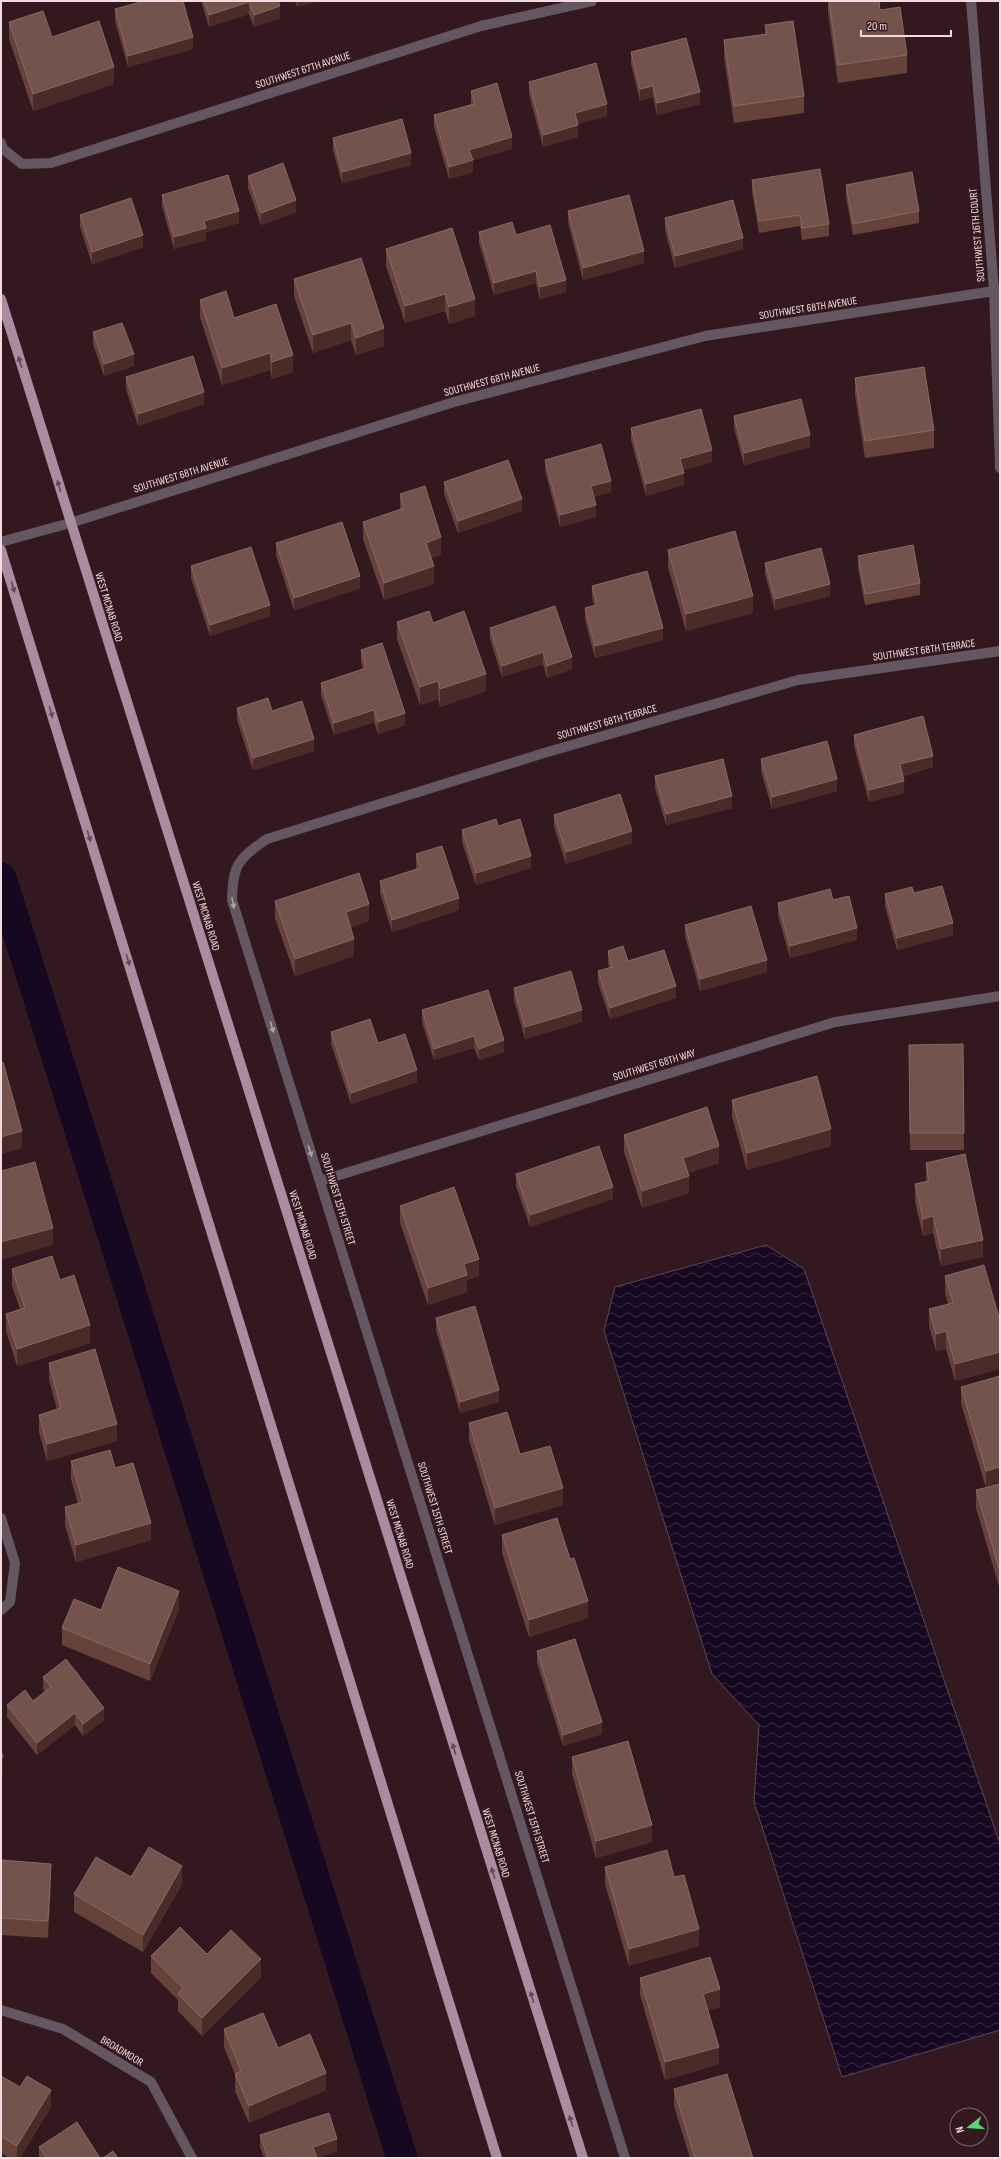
<svg xmlns="http://www.w3.org/2000/svg" width="1001" height="2159" viewBox="0 0 1001 2159" font-family="'Sofia Sans Condensed',sans-serif">
<style>
.water{fill:url(#water-waves);stroke:#58485b}
.lines{fill:none;stroke-linecap:round;stroke-linejoin:round}
.canal{stroke:#160821;stroke-width:31}
.minor{stroke:#655761;stroke-width:10}
.primary{stroke:#a88ca0;stroke-width:10}
.wall{fill:#65433b}
.shaded-wall{fill:#4a2b29}
.building{fill:#74534d;stroke:#876964}
.oneway{fill:#624753}
.oneway2{fill:#b2a1a7}
.labels{text-anchor:middle;dominant-baseline:central;stroke-width:3.5;stroke-linejoin:round;paint-order:stroke}
.street-label{font-size:11px;fill:#f1dde1;stroke:#33191f}
</style>
<defs>
<pattern id="water-waves" width="16" height="10" patternUnits="userSpaceOnUse"><rect width="16" height="10" fill="#160821"/><path d="M0 5q4-4 8 0t8 0" fill="none" stroke="#382c41"/></pattern>
</defs>
<rect width="100%" height="100%" fill="#33191f"/>
<!-- water -->
<path class="water" d="M766,1245l38,24 196,575v186l-158,47 -88,-275 5,-77 -47,-51 -108,-343 11,-44z"/>
<g class="lines">
<!-- canal -->
<path class="canal" d="M1,878l401,1280"/>
<!-- minor -->
<path class="minor" d="M971,1l23,289 6,178
M1,143l2,6 19,15 29,-1 430,-137 111,-25
M1,542l69,-19 384,-121 251,-66 295,-46
M320,1181l515,-159 165,-26
M1,1518l14,45 -5,39 -9,8
M1,2010l62,19 88,53 41,76
M625,2158l-393,-1258c1,-36 6,-41 35,-61l277,-86 254,-73 202,-29"/>
<!-- primary -->
<path class="primary" d="M1,299l582,1859
M1,550l496,1608"/>
</g>
<!-- wall -->
<path class="wall" d="M201,1h77l2,17 -26,9 -5,-13 -40,13z
M295,1h23l-21,6z
M828,1h51l1,9 27,45v18l-69,10 -10,-70z
M115,9l78,40 -65,18 -13,-46z
M9,22l43,15 62,47 -81,27 -24,-72z
M765,25l39,71v17l-70,10 -10,-66v-17l41,-6z
M631,52l69,52 -43,11 -4,-18 -13,4 -9,-37z
M529,82l78,34 -30,8 1,13 -35,10 -14,-53z
M471,91l41,58 -39,11v12l-24,7 -15,-52v-12l37,-11z
M333,138l78,27 -69,18 -9,-33z
M248,176l48,36 -35,13 -13,-37z
M752,180l77,44v12l-27,4 -2,-14 -41,7 -7,-41z
M846,185l73,26v12l-66,12 -7,-38z
M162,195l77,28 -33,9v8l-32,9 -12,-43z
M568,211l76,52 -61,17 -15,-57z
M80,215l63,32 -51,17 -12,-37z
M665,218l78,31 -68,19 -10,-38z
M479,232l37,3 50,57 -26,7 -4,-16 -42,12 -15,-52z
M386,249l89,67 -26,8 -4,-13 -40,12 -19,-57z
M294,279l90,67 -28,9 -5,-15 -38,13 -19,-57z
M200,300l34,18 59,54 -21,7 -2,-9 -48,15 -22,-68z
M93,332l41,34 -30,10 -11,-32z
M126,377l78,27 -66,22 -12,-37z
M855,378l79,52v18l-69,10 -10,-63z
M734,416l76,31 -66,18 -10,-37z
M631,428l81,34 -29,8 1,15 -38,11 -15,-56z
M545,460l66,32 -17,5 2,20 -36,10 -15,-56z
M444,482l78,29 -64,22 -14,-39z
M400,494l41,61 -10,3 3,26 -50,16 -21,-61v-17l37,-12z
M276,543l84,45 -66,22 -18,-55z
M668,550l85,63 -67,18 -18,-64z
M858,556l62,27v12l-55,10 -7,-37z
M765,563l65,33 -55,14 -10,-36z
M191,566l79,50 -60,20 -19,-58z
M592,586l71,54 -68,18 -10,-38v-12l9,-2 -2,-9z
M397,622l36,1 53,68 -46,16 -2,-8 -18,6 -23,-66z
M490,628l82,29v12l-25,9 -4,-14 -41,13 -12,-38z
M361,650l44,75 -27,9 -4,-12 -40,13 -13,-40v-12l42,-14 -2,-7z
M237,708l35,3 42,40 -61,19 -16,-50z
M854,735l79,32 -30,9 1,17 -35,9 -15,-56z
M761,759l76,32 -65,18 -11,-38z
M655,776l77,32 -66,17 -11,-37z
M554,815l78,28 -66,21 -12,-37z
M498,826l33,42 -55,17 -14,-43v-12z
M416,854l43,56 -67,22 -12,-39v-12l36,-12z
M885,894l68,41 -56,15 -12,-44z
M833,900l24,40 -67,18 -12,-43v-12z
M275,901l94,20 -18,6 3,29 -59,20 -20,-58z
M685,925l82,47 -67,19 -15,-55z
M608,951l20,10 48,37 -66,21 -12,-36v-12l11,-3 -1,-5z
M514,988l68,34 -57,17 -11,-39z
M488,990l16,62 -25,8 -5,-12 -40,12 -12,-38v-12z
M331,1032l47,11 39,39 -66,22 -20,-60z
M963,1044l1,106h-54l-1,-88z
M732,1100l99,46 -84,24 -15,-53z
M624,1135l95,28 -31,10 1,20 -47,15 -18,-56z
M926,1163l57,94 -42,9 -8,-33 -10,3 -8,-35v-17l11,-3z
M516,1174l97,25 -83,28 -14,-41z
M400,1206l79,70 -12,4v12l-39,13 -28,-82z
M12,1269l48,11 30,63 -73,23 -11,-35v-17l14,-5 -8,-23z
M945,1276l55,45v48l-45,12 -9,-32 -10,2 -7,-25v-17l19,-5 -3,-11z
M436,1318l63,84 -39,11 -24,-83z
M49,1363l68,78 -70,20 -8,-29v-17l18,-6 -8,-29z
M1000,1376v214l-24,-82v-18l10,-2 -25,-84v-17z
M469,1423l51,31 43,51 -68,20 -26,-85z
M71,1461l44,7 36,72 -75,22 -11,-37v-18l13,-3 -7,-25z
M502,1535l68,24 18,59 -59,19 -27,-84z
M179,1609l-29,72 -88,-36v-17l39,-18z
M537,1651l65,83 -39,12 -26,-83z
M43,1677l61,43 -21,16 -8,-11 -38,30 -30,-38v-12l26,-4 12,-10 -2,-2z
M572,1757l80,85 -56,16 -24,-84z
M1,1860l50,21 -3,57 -47,-3z
M605,1867l69,10 25,69 -70,20 -24,-82z
M131,1877l51,7 -39,68 -69,-40v-18z
M207,1954l54,23 -59,59 -24,-25v-11l-27,-27v-17z
M640,1978l80,29 -12,3 11,54 -54,16 -25,-85z
M224,2029l54,19 48,42 -77,33 -14,-32v-17l-11,-27z
M1,2076l50,31 -31,51h-11l-8,-5z
M674,2089l79,69h-63l-16,-52z
M260,2135l77,16 -20,7h-53l-4,-11z
M39,2147l61,11h-61z"/>
<!-- shaded-wall -->
<path class="shaded-wall" d="M297,1h21l-21,6z
M249,2v12l-40,13v-12z
M280,6v12l-26,9v-12z
M193,37v12l-65,18v-11z
M114,67v17l-81,27v-17z
M653,86v11l-13,4v-12z
M700,92v12l-43,11v-12z
M607,104v12l-32,9v-12z
M578,125v12l-35,10v-12z
M512,137v12l-39,11v12l-24,7v-12l20,-17z
M411,153v12l-69,18v-11z
M296,200v12l-35,13v-12z
M239,211v12l-33,9v8l-32,9v-12l30,-16z
M143,235v12l-51,17v-12z
M743,238v11l-68,19v-12z
M644,251v12l-61,17v-12z
M536,271v12l-42,12v-12z
M566,280v12l-26,7v-12z
M445,294v17l-40,12v-17z
M475,299v17l-26,8v-17z
M351,323v17l-38,13v-18z
M384,328v18l-28,9v-17z
M270,353v17l-48,15v-17z
M134,354v12l-30,10v-12z
M293,355v17l-21,7v-17z
M204,392v12l-66,22v-12z
M810,435v12l-66,18v-12z
M712,450v12l-32,9v-12z
M684,473v12l-38,11v-12z
M611,481v11l-20,6v-12z
M522,499v12l-64,22v-12z
M596,505v12l-36,10v-12z
M441,537v18l-15,5v-17z
M434,566v18l-50,16v-17z
M360,576v12l-66,22v-12z
M830,584v12l-55,14v-11z
M753,596v17l-67,18v-17z
M270,605v11l-60,20v-11z
M663,628v12l-68,18v-12z
M543,652v12l-41,13v-11z
M572,657v12l-25,9v-12z
M486,674v17l-46,16v-18z
M438,681v18l-18,6v-18z
M374,710v12l-40,13v-12z
M405,713v12l-27,9v-12z
M314,739v12l-61,19v-12z
M933,756v11l-33,9v-12z
M837,779v12l-65,18v-12z
M904,781v12l-35,9v-12z
M732,796v12l-66,17v-11z
M632,831v12l-66,21v-12z
M531,856v12l-55,17v-12z
M459,898v12l-67,22v-12z
M369,904v17l-23,8v-17z
M953,923v12l-56,15v-12z
M857,928v12l-67,18v-12z
M354,939v17l-59,20v-17z
M767,960v12l-67,19v-12z
M676,986v12l-66,21v-11z
M582,1010v12l-57,17v-12z
M474,1036v12l-40,12v-11z
M504,1040v12l-25,8v-11z
M417,1070v12l-66,22v-11z
M831,1129v17l-84,24v-17z
M22,1131v17l-21,6v-17z
M719,1146v17l-36,12v-17z
M689,1176v17l-47,15v-17z
M613,1187v12l-83,28v-12z
M933,1216v17l-10,3v-17z
M53,1228v17l-52,15v-18z
M983,1240v17l-42,9v-17z
M479,1259v17l-12,4v12l-39,13v-17l36,-24z
M90,1325v18l-73,23v-17z
M946,1331v18l-10,2v-17z
M1000,1352v17l-45,12v-17z
M499,1390v12l-39,11v-11z
M117,1424v17l-70,20v-17z
M1000,1467v17l-14,4v-17z
M563,1488v17l-68,20v-17z
M151,1523v17l-75,22v-17z
M179,1591v18l-29,72v-17z
M588,1601v17l-59,19v-17z
M104,1708v12l-21,16v-12z
M75,1713v12l-38,30v-12z
M602,1722v12l-39,12v-11z
M3,1757v17l-2,1v-17z
M652,1825v17l-56,16v-17z
M51,1864v17l-3,57v-17z
M182,1866v18l-39,68v-17z
M699,1929v17l-70,20v-17z
M261,1959v18l-59,59v-18z
M720,1989v18l-17,4v-17z
M719,2047v17l-54,16v-18z
M326,2073v17l-77,33v-17z
M51,2090v17l-31,51h-3v-12z
M337,2139v12l-21,7 -3,-11z"/>
<!-- building -->
<path class="building" d="M144,1h39l10,36 -65,19 -13,-47z
M204,1h74l2,5 -26,9 -5,-13 -40,13z
M829,1h50l1,9 20,-3 7,48 -69,10z
M43,11l9,26 47,-16 15,46 -81,27 -24,-72z
M793,21l11,75 -70,10 -10,-66 43,-6 -2,-9z
M686,38l14,54 -43,11 -4,-17 -13,3 -9,-37z
M596,63l11,41 -32,9 3,12 -35,10 -14,-53z
M497,83l15,54 -43,13 4,10 -24,7 -15,-52 41,-11 -4,-13z
M402,119l9,34 -69,19 -9,-34z
M283,163l13,37 -35,13 -13,-37z
M820,169l9,55 -27,4 -2,-13 -41,6 -7,-41z
M912,172l7,39 -66,13 -7,-39z
M228,175l11,36 -35,10 2,7 -32,9 -12,-42z
M629,195l15,56 -61,17 -15,-57z
M131,198l12,37 -51,17 -12,-37z
M733,200l10,38 -68,18 -10,-38z
M512,222l4,13 34,-10 16,55 -26,7 -4,-16 -42,12 -15,-51z
M452,228l23,71 -26,8 -4,-13 -40,12 -19,-57z
M361,258l23,70 -28,10 -5,-15 -38,12 -19,-56z
M226,291l8,27 42,-14 17,51 -21,7 -2,-9 -48,15 -22,-68z
M122,323l12,31 -30,10 -11,-32z
M193,356l11,36 -66,22 -12,-37z
M924,367l10,63 -69,11 -10,-63z
M801,399l9,36 -66,18 -10,-37z
M701,409l11,41 -32,9 4,14 -38,11 -15,-56z
M601,444l10,37 -20,5 5,19 -36,10 -15,-55z
M508,460l14,39 -64,22 -14,-39z
M425,486l16,51 -15,6 8,23 -50,17 -21,-61 41,-14 -4,-14z
M342,522l18,54 -66,22 -18,-55z
M735,531l18,65 -67,18 -18,-64z
M913,545l7,38 -55,11 -7,-38z
M251,547l19,58 -60,20 -19,-59z
M821,548l9,36 -55,15 -10,-36z
M647,571l16,57 -68,18 -10,-38 12,-3 -5,-19z
M555,606l17,51 -25,9 -4,-14 -41,14 -12,-38z
M429,611l4,12 31,-12 22,63 -46,15 -2,-8 -18,6 -23,-65z
M382,643l23,70 -27,9 -4,-12 -40,13 -13,-40 45,-15 -5,-18z
M268,698l4,13 30,-10 12,38 -61,19 -16,-50z
M923,716l10,40 -33,8 4,17 -35,9 -15,-55z
M827,741l10,38 -65,18 -11,-38z
M723,759l9,37 -66,18 -11,-38z
M620,794l12,37 -66,21 -12,-37z
M496,819l2,7 22,-7 11,37 -55,17 -14,-43z
M442,846l17,52 -67,22 -12,-39 40,-13 -4,-14z
M359,873l10,31 -23,8 8,27 -59,20 -20,-58z
M942,886l11,37 -56,15 -12,-44 27,-7 2,6z
M830,889l3,11 16,-4 8,32 -67,18 -12,-43z
M751,906l16,54 -67,19 -15,-54z
M623,946l5,15 36,-11 12,36 -66,22 -12,-37 14,-4 -4,-16z
M571,971l11,39 -57,17 -11,-39z
M488,990l16,50 -25,9 -5,-13 -40,13 -12,-39z
M370,1019l8,24 27,-9 12,36 -66,23 -20,-61z
M963,1044l1,89h-54l-1,-88z
M3,1062l19,69 -21,6v-74z
M817,1076l14,53 -84,24 -15,-53z
M707,1107l12,39 -36,12 6,18 -47,15 -18,-56z
M599,1146l14,41 -83,28 -14,-41z
M965,1154l18,86 -42,9 -8,-33 -10,3 -8,-35 14,-3 -3,-18z
M35,1162l18,66 -52,14v-71z
M454,1187l25,72 -15,5 3,11 -39,13 -28,-82z
M52,1256l8,24 14,-5 16,50 -73,24 -11,-35 19,-6 -13,-39z
M984,1265l16,56v31l-45,12 -9,-33 -10,3 -7,-25 24,-6 -8,-27z
M475,1306l24,84 -39,12 -24,-84z
M95,1349l22,75 -70,20 -8,-29 22,-7 -12,-45z
M1000,1376v91l-14,4 -25,-84z
M507,1412l13,42 30,-8 13,42 -68,20 -26,-85z
M110,1450l5,18 18,-5 18,60 -75,22 -11,-38 18,-5 -12,-41z
M1000,1484v88l-24,-82z
M557,1518l13,41 4,-1 14,43 -59,19 -27,-85z
M118,1567l61,24 -29,73 -88,-36 12,-29 27,11z
M575,1639l27,83 -39,13 -26,-84z
M66,1659l38,49 -21,16 -8,-11 -38,30 -30,-38 18,-15 8,11 18,-14 -8,-10z
M628,1741l24,84 -56,16 -24,-84z
M1,1750l2,7 -2,1z
M149,1847l33,19 -39,69 -69,-41 22,-37 35,20z
M667,1850l7,27 10,-2 15,54 -70,20 -24,-82z
M1,1860l50,4 -3,57 -47,-3z
M180,1927l27,27 24,-24 30,29 -59,59 -24,-24 5,-6 -32,-32z
M710,1957l10,32 -17,5 16,53 -54,15 -25,-84z
M263,2013l15,35 32,-14 16,39 -77,33 -14,-32 6,-3 -17,-42z
M727,2074l26,84h-58l-21,-69z
M1,2076l19,11 7,-11 24,14 -34,56 -16,-10z
M329,2113l8,26 -24,8 4,11h-36v-1l-13,1 -8,-23z
M77,2122l23,36h-53l-8,-11z
M113,2151l5,7h-15z"/>
<!-- one-way arrows -->
<defs><path id="oneway-solid" d="M-6-.8H1V-3.2L6.5 0L1 3.2V.8H-6Z"/></defs>
<g class="oneway">
<use href="#oneway-solid" transform="translate(20 362) rotate(-107)"/>
<use href="#oneway-solid" transform="translate(59 486) rotate(-107)"/>
<use href="#oneway-solid" transform="translate(13 587) rotate(73)"/>
<use href="#oneway-solid" transform="translate(51 712) rotate(73)"/>
<use href="#oneway-solid" transform="translate(89 836) rotate(73)"/>
<use href="#oneway-solid" transform="translate(128 960) rotate(73)"/>
<use href="#oneway-solid" transform="translate(454 1749) rotate(-107)"/>
<use href="#oneway-solid" transform="translate(493 1873) rotate(-107)"/>
<use href="#oneway-solid" transform="translate(532 1997) rotate(-107)"/>
<use href="#oneway-solid" transform="translate(571 2121) rotate(-107)"/>
</g>
<g class="oneway2">
<use href="#oneway-solid" transform="translate(233 903) rotate(78)"/>
<use href="#oneway-solid" transform="translate(272 1027) rotate(73)"/>
<use href="#oneway-solid" transform="translate(310 1151) rotate(73)"/>
</g>
<g class="labels">
<!-- street labels -->
<g class="street-label">
<text transform="translate(303 70) rotate(-18)">SOUTHWEST 67TH AVENUE</text>
<text transform="translate(977 235) rotate(-95)">SOUTHWEST 16TH COURT</text>
<text transform="translate(808 308) rotate(-9)">SOUTHWEST 68TH AVENUE</text>
<text transform="translate(492 380) rotate(-15)">SOUTHWEST 68TH AVENUE</text>
<text transform="translate(181 475) rotate(-17)">SOUTHWEST 68TH AVENUE</text>
<text transform="translate(109 607) rotate(73)">WEST MCNAB ROAD</text>
<text transform="translate(924 650) rotate(-8)">SOUTHWEST 68TH TERRACE</text>
<text transform="translate(607 722) rotate(-16)">SOUTHWEST 68TH TERRACE</text>
<text transform="translate(206 916) rotate(73)">WEST MCNAB ROAD</text>
<text transform="translate(654 1065) rotate(-17)">SOUTHWEST 68TH WAY</text>
<text transform="translate(338 1199) rotate(73)">SOUTHWEST 15TH STREET</text>
<text transform="translate(303 1225) rotate(73)">WEST MCNAB ROAD</text>
<text transform="translate(435 1508) rotate(73)">SOUTHWEST 15TH STREET</text>
<text transform="translate(400 1534) rotate(73)">WEST MCNAB ROAD</text>
<text transform="translate(532 1817) rotate(73)">SOUTHWEST 15TH STREET</text>
<text transform="translate(496 1843) rotate(73)">WEST MCNAB ROAD</text>
<text transform="translate(122 2051) rotate(31)">BROADMOOR</text>
</g>
</g>
<!-- border -->
<rect width="1001" height="2159" fill="none" stroke="#f1dde1" stroke-width="4"/>
<!-- north arrow -->
<g transform="translate(969 2127) rotate(253)"><circle r="19" fill="#33191f" stroke="#7f676d"/>
<path d="M0-3L7 15L0 10L-7 15Z" fill="#55d671"/>
<text y="-6" font-size="11" font-weight="bold" text-anchor="middle" fill="#f1dde1">N</text>
</g>
<!-- scale -->
<path d="M861 30v6h90v-6" fill="none" stroke="#f1dde1" stroke-width="2"/>
<text x="867" y="30" font-size="12" fill="#f1dde1" stroke="#33191f" stroke-width="3" paint-order="stroke">20 m</text>
</svg>
